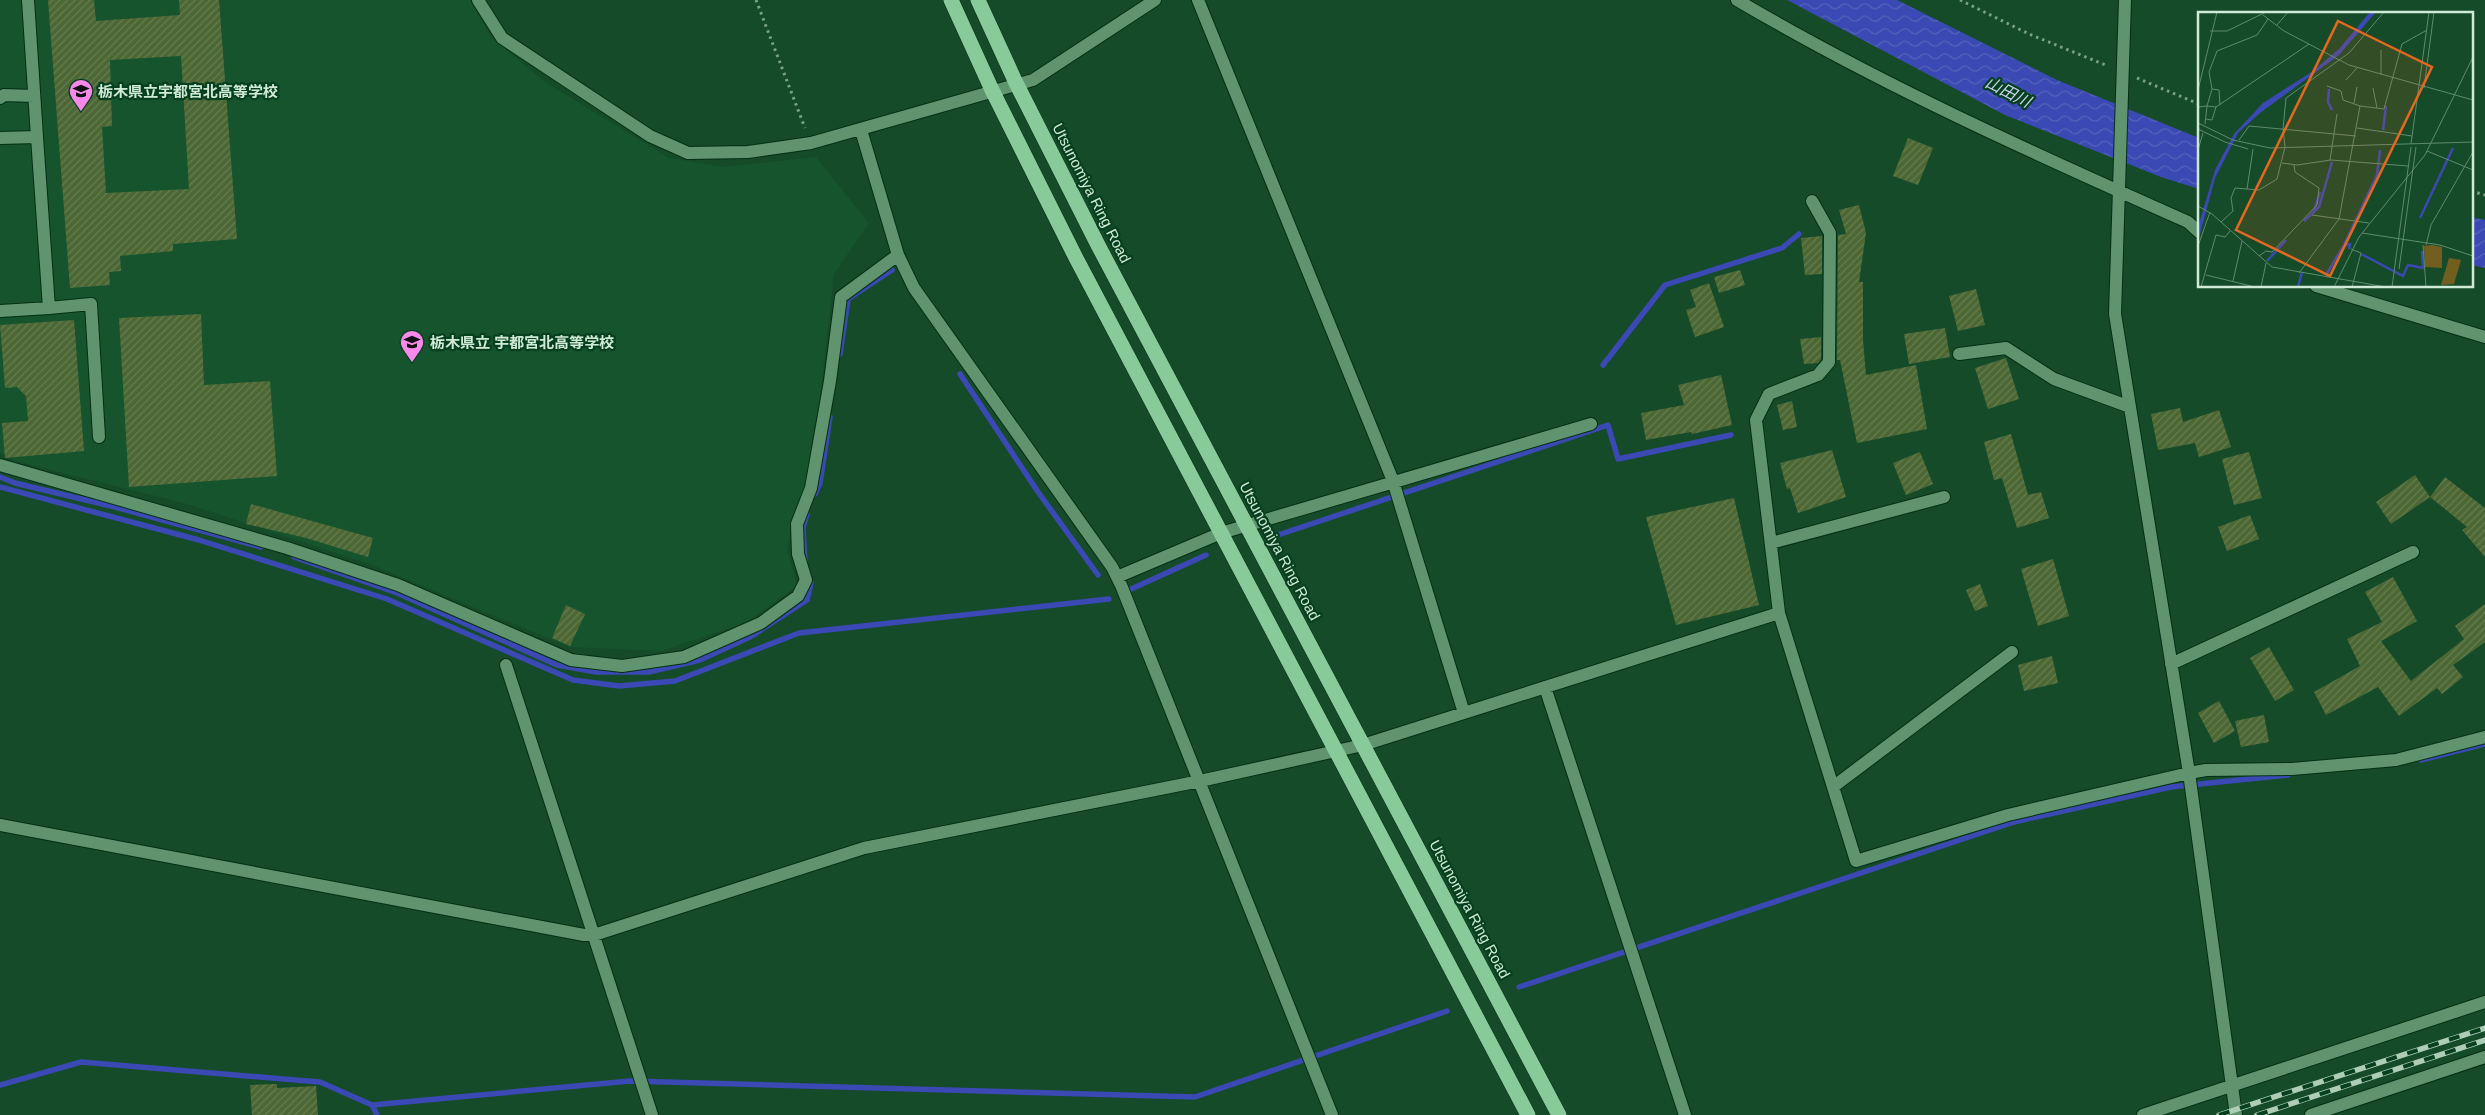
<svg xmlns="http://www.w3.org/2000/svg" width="2485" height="1115" viewBox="0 0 2485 1115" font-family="Arial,'Noto Sans JP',sans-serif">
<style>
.built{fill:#15542d}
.water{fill:url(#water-waves)}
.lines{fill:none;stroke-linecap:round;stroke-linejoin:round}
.stream{stroke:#3a49b3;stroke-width:5.5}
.building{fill:url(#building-hatch);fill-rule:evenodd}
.minor-casing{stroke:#052f15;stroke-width:14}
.highway-casing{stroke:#052f15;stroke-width:16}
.path{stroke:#7aa186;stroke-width:3;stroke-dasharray:2.5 4;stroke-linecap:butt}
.minor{stroke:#5f946e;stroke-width:12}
.highway{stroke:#89ca9a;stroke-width:15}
.rail-casing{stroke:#adcdb6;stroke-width:5.5}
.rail{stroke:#06401f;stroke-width:4;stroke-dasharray:11;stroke-linecap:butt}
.labels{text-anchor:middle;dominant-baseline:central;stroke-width:4.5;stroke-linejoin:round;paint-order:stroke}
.poi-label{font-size:15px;font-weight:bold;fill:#cfead5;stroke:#06401f;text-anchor:start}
.street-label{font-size:15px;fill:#cfead5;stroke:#06401f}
.water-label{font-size:16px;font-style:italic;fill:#ccd4f0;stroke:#06401f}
.inset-river{fill:none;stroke:#3a49b3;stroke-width:2.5}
.inset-road{fill:none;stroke:#5f8b6e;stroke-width:1}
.view{fill:#e66820;fill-opacity:0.15;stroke:#e66820;stroke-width:2.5}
.inset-edge{fill:none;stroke:#cfead5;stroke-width:2.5}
</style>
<defs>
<pattern id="water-waves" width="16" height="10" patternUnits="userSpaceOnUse" patternTransform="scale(1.25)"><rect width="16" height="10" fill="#3a49b3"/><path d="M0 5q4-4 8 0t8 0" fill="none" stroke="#5563bc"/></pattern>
<pattern id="building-hatch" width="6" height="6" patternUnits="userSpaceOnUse" patternTransform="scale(1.25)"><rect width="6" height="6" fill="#4c6734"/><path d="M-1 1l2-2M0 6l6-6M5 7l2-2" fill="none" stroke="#657d50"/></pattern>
</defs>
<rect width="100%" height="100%" fill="#154b29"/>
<!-- built -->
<path class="built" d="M0,0h470l21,37 54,45 124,76 54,9 93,-10 53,66 -35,51 -21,186 -16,48 -10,40 10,38 -52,37 -84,28 -92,-4 -199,-83 -186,-61 -169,-42 -15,-9z"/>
<!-- water -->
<path class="water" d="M1787,0h110l160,80 142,58v51l-38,-12 -156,-62z
M2471,217l14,3v48l-14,-3z"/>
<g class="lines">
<!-- stream -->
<path class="stream" d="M840,354l8,-55 44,-29
M1603,365l62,-80 117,-37 17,-14
M960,374l78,118 60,83
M0,477l15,6 100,24 146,40
M0,487l199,53 188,59 186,81 46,6 56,-5 124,-48 310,-34
M815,494l5,-11 10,-66
M1278,535l330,-110 10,34 113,-24
M294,557l103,36 160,72 39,7h53l51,-12 50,-23 57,-37 4,-17 -2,-5
M805,561l-2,-33 4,-14
M1129,590l77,-35
M2421,760l64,-16
M1519,987l495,-165 157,-35 117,-12
M0,1085l81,-23 239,20 52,23
M377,1115l-5,-10 258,-24 565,16 252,-86"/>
</g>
<!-- building -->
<path class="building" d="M48,0h46l2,21 84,-6 -1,-15h40l18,239 -64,5v7l-53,5 1,15 -12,1 1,13 -40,3zM181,56l8,133 -83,4 -4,-66 10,-1 -2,-66z
M1908,138l25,10 -15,37 -25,-9z
M1859,205l7,28 -7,49h4v58l3,35 50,-10 11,64 -70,14 -17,-83h-3l1,-125 8,-1 -7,-24z
M1822,236v38l-17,1 -4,-37z
M1740,270l5,15 -26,8 -5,-16z
M1709,283l15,44 -29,10 -9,-27 10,-3 -6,-17z
M1976,289l9,36 -27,6 -9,-35z
M201,314l3,71 66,-4 7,95 -148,11 -10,-169z
M74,320l10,131 -79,7 -3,-35 26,-2 -2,-25 -9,-9 -12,1 -5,-63z
M1945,328l5,29 -41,7 -5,-30z
M1821,337v22l-3,4 -14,1 -4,-25z
M2006,358l13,41 -31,10 -13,-41z
M1721,375l11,50 -40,9 -1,-2 -45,8 -5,-27 43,-8 -6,-20z
M1792,401l5,26 -14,3 -6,-25z
M2180,408l3,14 36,-12 12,37 -32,10 -4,-14 -37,7 -7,-36z
M2011,434l17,61 13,-3 8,26 -32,10 -15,-50 -8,2 -10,-38z
M1832,450l14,47 -48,16 -8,-25 -3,1 -7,-26z
M1920,452l13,32 -27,11 -13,-32z
M2249,452l13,46 -28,7 -12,-46z
M2415,475l15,22 -39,27 -15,-22z
M2445,477l40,31v49l-23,-27 5,-3 -37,-30z
M1734,498l25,107 -83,20 -30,-108z
M251,504l122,34 -5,19 -62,-19 -60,-14z
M2250,515l9,24 -32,12 -9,-24z
M2053,559l16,57 -31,10 -17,-57z
M2393,577l24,44 -36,20 30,40 53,-42 -9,-13 30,-22v38l-32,23 10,12 -21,17 -5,-6 -38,28 -21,-29 -52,28 -12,-23 46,-26 -13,-27 35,-17 -17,-30z
M1980,584l8,22 -13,5 -9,-21z
M566,605l19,9 -15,32 -18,-8z
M2269,647l25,43 -19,11 -25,-43z
M2052,656l6,27 -34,8 -6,-26z
M2219,701l16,30 -21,12 -16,-30z
M2264,715l5,27 -28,5 -6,-26z
M277,1084v4l39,-2 2,29h-66l-2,-30z"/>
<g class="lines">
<!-- minor casing -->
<g class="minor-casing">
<path id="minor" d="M28,0l9,137
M478,0l24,38 148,98 38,17 60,-1 63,-9 222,-63 122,-80
M1198,0l195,481 71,232
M1737,0c144,85 298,154 451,222l11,10
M2125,0l-10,314 74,459 47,342
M0,98l4,-3 30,1
M861,130l37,125 16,33 198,279 9,18 211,530
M0,138l37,-1 12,171 -49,3
M2316,286l169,51
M49,308l42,-4 8,133
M1959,354l47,-6 48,31 76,28
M0,465l287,83 111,37 173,75 51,6 62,-9 77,-34 37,-27 8,-16 -8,-26 -1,-30 14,-36 19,-107 11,-84 57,-42
M1771,543l173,-46
M1117,577l104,-44 370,-109
M1779,613l-23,-193 13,-26 49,-19 11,-13 1,-129 -18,-32
M2171,664l242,-112
M506,665l146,450
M1545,687l140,428
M1833,787l179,-135
M0,825l584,110h10l270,-87 336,-67 163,-36 416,-132 77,248 152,-46 181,-42 17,-3 86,-1 104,-9 89,-23
M2143,1115l342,-113
M2311,1115l174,-58"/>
</g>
<!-- highway casing -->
<g class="highway-casing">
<path id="highway" d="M951,0l41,90 84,168 452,857
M978,0l38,83 83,164 460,868"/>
</g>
<!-- path -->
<path class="path" d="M756,0l49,128
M1960,0l69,34 79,32
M2137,78l62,26
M2471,191l14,4"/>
<!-- minor -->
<use href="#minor" class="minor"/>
<!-- highway -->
<use href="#highway" class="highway"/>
<!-- rail casing -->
<g class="rail-casing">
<path id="rail" d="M2219,1115l266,-87
M2257,1115l228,-75"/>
</g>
<!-- rail -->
<use href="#rail" class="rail"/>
</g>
<!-- icons -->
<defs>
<g id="school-pin" transform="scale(1.25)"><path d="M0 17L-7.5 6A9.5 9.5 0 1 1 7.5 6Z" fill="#f888ea" stroke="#06401f"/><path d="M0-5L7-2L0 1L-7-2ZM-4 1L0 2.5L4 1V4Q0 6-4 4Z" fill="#111"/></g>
</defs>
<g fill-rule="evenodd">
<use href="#school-pin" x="81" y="91"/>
<use href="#school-pin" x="412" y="342"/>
</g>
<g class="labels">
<!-- poi labels -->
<g class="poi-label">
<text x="98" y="91">栃木県立宇都宮北高等学校</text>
<text x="430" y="342">栃木県立 宇都宮北高等学校</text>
</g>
<!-- street labels -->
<g class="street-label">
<text transform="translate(1092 193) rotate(63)">Utsunomiya Ring Road</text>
<text transform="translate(1280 551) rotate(62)">Utsunomiya Ring Road</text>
<text transform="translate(1470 909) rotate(62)">Utsunomiya Ring Road</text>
</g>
<!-- water labels -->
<g class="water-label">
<text transform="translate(2008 92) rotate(27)">山田川</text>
</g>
</g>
<!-- overview -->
<g transform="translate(2198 12)">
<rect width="275" height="275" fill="#154b29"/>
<path d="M251,246l12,2 -7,24 -13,1z" fill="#725f20"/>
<path d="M234,233l10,2v21l-17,-1 -1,-21z" fill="#725f20"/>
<path d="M172,0h6l-37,43 -79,58 -22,20 -23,45 -17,64v-15l17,-57 19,-36 29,-31 50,-32 26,-22z" fill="#3a49b3"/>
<path class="inset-river" d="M131,77l-1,13 4,8M185,118l3,-24M116,199l6,-19M222,206l33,-70M106,209l15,-14 13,-45M151,237l1,-5 -6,1 33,-70 3,-25M163,242l42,22 5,-11 15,3 -1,-17M69,249l19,-21M128,263l18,-30M100,275l4,-15"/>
<path class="inset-road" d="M65,3l21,16 65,34 124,35M79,13l11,-13M12,19h17l39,-19M183,63v-25M148,68l11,-12M129,74l14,5 2,9 17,6M175,76l4,20M226,76l10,-76M14,77l-5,17 9,1M0,78l19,-78M156,91l3,-16M22,93l-1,-15 -7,-1 -3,-17 8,-21 40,-16 11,-16M0,95l9,-1 -2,18M8,107l6,1 4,-13 93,-63M0,111l35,17 37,8 203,-6M159,116l55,8M0,117l27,13 23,7M41,128l10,-14 107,10M213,132l18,-132M0,138l5,-17M229,139l46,19M132,148l7,-46M84,151l15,2 34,-5 77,6M49,177l6,-40M0,194l14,8 60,53 114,20M114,203l57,8M23,210l12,-11 -2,-13 4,-10 24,2 18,-11 8,-32 -2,-18 3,-31 63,-45 35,-41M164,221l78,12 33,11M225,233l3,42M228,233l5,-20 42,-73M0,234l12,-34M153,237l10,4 -9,34M61,244l7,-5 6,1 45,-47 2,-17 -24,-16 -1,-7M201,257l17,-122M101,261l40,-54 21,-113 24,3 18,-65 25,-14M8,263l49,12M35,269l9,-40M3,275l15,-52 9,2 5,-6M63,275l5,-24M136,275l25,-50 66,-82 48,-98M194,275l19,-140"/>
<path class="view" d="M140,9l94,46 -102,209 -94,-46z"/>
<rect width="275" height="275" class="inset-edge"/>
</g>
</svg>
